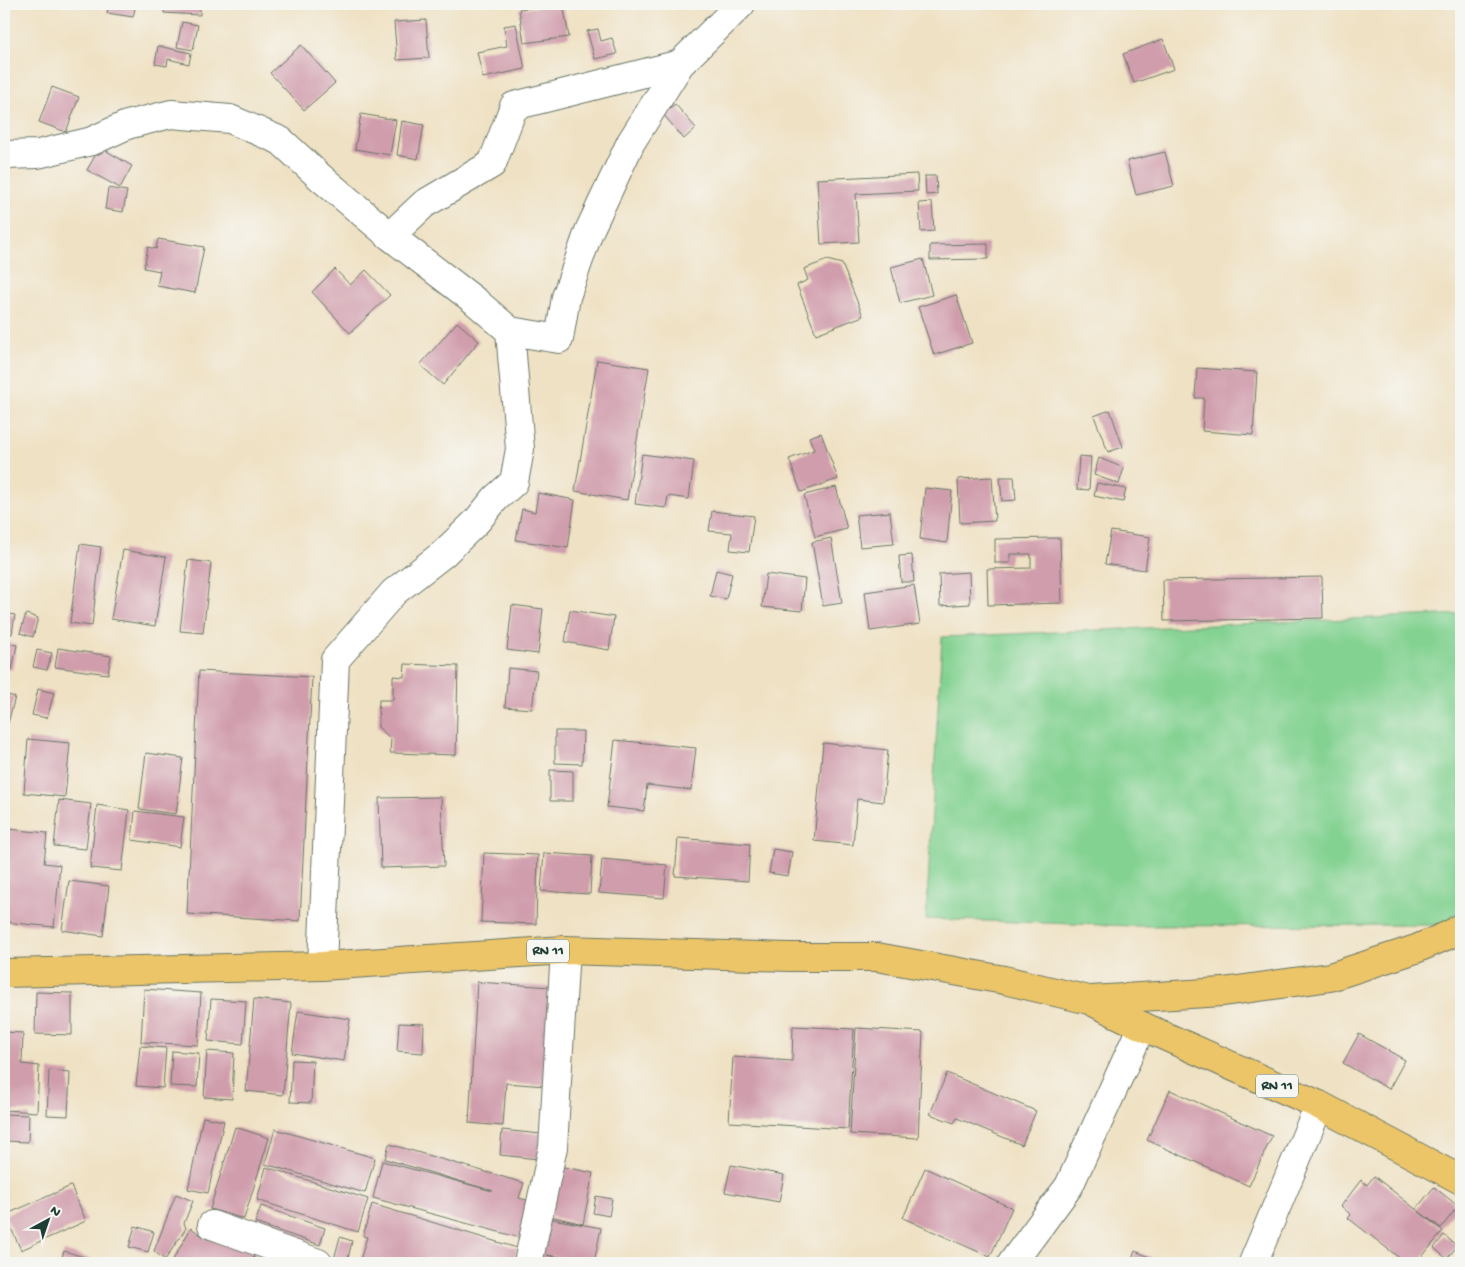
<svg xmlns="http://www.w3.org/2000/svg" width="1465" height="1267" viewBox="0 0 1465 1267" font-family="'Gochi Hand',sans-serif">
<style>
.pitch{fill:#83d291;stroke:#518862}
.building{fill:#d09dac}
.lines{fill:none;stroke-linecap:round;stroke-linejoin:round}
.minor-casing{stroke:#687666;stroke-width:30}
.major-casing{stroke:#687666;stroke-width:30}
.minor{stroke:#fff;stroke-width:28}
.major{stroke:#ecc569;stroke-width:28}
.labels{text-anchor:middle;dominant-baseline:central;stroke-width:4.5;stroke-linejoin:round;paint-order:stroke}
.shield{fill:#f6f6f2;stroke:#60746d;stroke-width:1}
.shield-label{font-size:14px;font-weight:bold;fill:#1f3d34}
</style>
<rect width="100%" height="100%" fill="#f6f6f2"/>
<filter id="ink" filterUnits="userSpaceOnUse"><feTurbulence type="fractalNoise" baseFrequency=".02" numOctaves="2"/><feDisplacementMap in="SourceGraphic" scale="10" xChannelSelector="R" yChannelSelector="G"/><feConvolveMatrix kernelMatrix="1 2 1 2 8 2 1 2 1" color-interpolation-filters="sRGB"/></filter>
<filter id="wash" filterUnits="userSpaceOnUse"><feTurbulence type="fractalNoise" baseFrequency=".0096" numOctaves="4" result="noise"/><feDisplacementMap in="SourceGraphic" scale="20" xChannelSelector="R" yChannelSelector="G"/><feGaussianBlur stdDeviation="1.12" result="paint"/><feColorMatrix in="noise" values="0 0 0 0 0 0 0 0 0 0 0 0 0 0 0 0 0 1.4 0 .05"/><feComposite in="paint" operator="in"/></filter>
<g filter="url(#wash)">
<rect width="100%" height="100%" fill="#efe1c3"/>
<!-- pitch -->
<path class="pitch" d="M1461,614v296l-16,15 -313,1 -206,-7 16,-282z"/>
<g id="blocks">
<!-- building -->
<path class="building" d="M109,4h27l-3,13 -26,-4z
M164,4h36v11l-36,-2z
M563,4l6,33 -45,6 -5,-34z
M426,20l3,38 -32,2 -3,-38z
M182,22l16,3 -5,25 -16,-3z
M516,24l9,45 -42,9 -6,-26 30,-6 -3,-20z
M598,29l3,12 11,-3 5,16 -22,5 -8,-28z
M1163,39l11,30 -40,14 -11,-29z
M301,45l34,38 -31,27 -34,-37z
M158,46l33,7 -2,11 -21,-5 -1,7 -12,-2z
M52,87l27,10 -13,35 -27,-10z
M675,104l21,24 -12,11 -21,-25z
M361,114l35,6 -6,35 -35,-6z
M402,121l22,4 -6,34 -21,-4z
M100,147l32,19 -12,22 -33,-18z
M1165,152l9,34 -38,9 -9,-34z
M917,174l1,17 -62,3 3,48 -38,2 -4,-65z
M925,176h11l1,18 -11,1z
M108,188l19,3 -4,21 -18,-3z
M932,202l2,29 -13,1 -2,-29z
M158,239l46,8 -9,46 -38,-7 3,-15 -16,-3 4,-21 8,2z
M988,244v15l-58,1v-15z
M923,259l9,36 -32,8 -9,-36z
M827,260l15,4 21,52 -47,18 -19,-49 11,-5 -4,-11z
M335,269l15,16 16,-15 24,25 -40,38 -38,-41z
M956,295l16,48 -38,12 -16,-48z
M457,322l22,19 -36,44 -23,-20z
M597,360l52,8 -22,132 -52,-9z
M1197,368l60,4 -4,63 -51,-4 2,-33h-9z
M1110,410l13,37 -15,5 -14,-36z
M821,433l17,46 -37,13 -12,-33 25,-9 -5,-13z
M642,454l52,7 -5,38 -21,-3 -2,12 -31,-4z
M1079,456l12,1 -2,33 -12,-1z
M1099,458l25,10 -5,16 -25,-9z
M992,477l3,44 -35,2 -2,-44z
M1000,477h14l2,23 -14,1z
M1097,483l29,6 -3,13 -29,-6z
M836,487l11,42 -32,8 -11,-42z
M925,488l27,3 -5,52 -27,-4z
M538,493l37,7 -7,48 -52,-8 6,-31 13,3z
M712,511l42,5 -5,36 -19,-2 2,-17 -23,-2z
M890,512l4,32 -34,3 -4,-32z
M1111,531l39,6 -5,33 -40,-6z
M831,538l11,65 -19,3 -11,-64z
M1060,538l2,65 -74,2 -1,-36 44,-1v-14h-21v9h-15v-24z
M80,544l21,3 -9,79 -22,-3z
M123,550l43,7 -11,69 -44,-7z
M912,555l2,27h-13l-2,-26z
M188,560l23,3 -8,70 -23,-2z
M716,570l16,4 -6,25 -16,-3z
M969,572l1,32 -30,2 -1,-32z
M766,574l39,5 -3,32 -40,-4z
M1322,577l1,41 -159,3 -1,-41z
M914,585l6,39 -50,7 -5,-39z
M512,605l31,4 -5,45 -31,-4z
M570,610l44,7 -5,33 -44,-8z
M4,613l11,2 -3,19 -8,-1z
M26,614l12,4 -5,19 -13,-4z
M4,642l13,3 -5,25 -8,-2z
M58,648l53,8 -3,18 -53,-7z
M37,650l15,3 -5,17 -14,-3z
M405,664l53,2 -2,89 -66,-2 1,-14 -13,-12 1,-27h14v-24l11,1z
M508,668l29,3 -5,38 -27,-2z
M199,671l113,6 -12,244 -113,-7z
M38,689l16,4 -7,25 -15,-3z
M4,694l11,3 -11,41z
M555,731h28l-1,33 -27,-1z
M28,739l42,4 -5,54 -41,-4z
M615,740l81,8 -5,42 -44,-5 -3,26 -37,-4z
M823,743l65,7 -5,52 -26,-3 -4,46 -39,-4z
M146,753l37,5 -7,56 -37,-5z
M550,770l23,1v30h-23z
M441,797l3,69 -63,2 -2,-70z
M59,800l32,4 -5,45 -32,-3z
M97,805l32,5 -7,61 -32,-3z
M135,811l49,6 -4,30 -48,-7z
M9,829l38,4 -3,30 16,2 -6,62 -50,-5v-33z
M678,838l72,6 -2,37 -73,-5z
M773,849l19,3 -4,24 -19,-3z
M484,853l54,2 -2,69 -55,-2z
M544,853l48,3 -2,38 -49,-3z
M602,859l65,6 -3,33 -65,-5z
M69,881l40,5 -6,50 -41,-6z
M477,982l74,5 -6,99 -39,-3 -3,43 -34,-3z
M144,989l57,4 -3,52 -57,-3z
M36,992l36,1v42l-37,-1z
M211,999l35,2 -3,43 -35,-3z
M254,999l37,4 -8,92 -37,-4z
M298,1011l52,8 -6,42 -52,-8z
M399,1023l25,1 -1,29 -26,-2z
M793,1026l61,3 -6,100 -119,-7 4,-65 59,4z
M856,1028l67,4 -5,106 -68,-4z
M4,1032l19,1 -1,31 17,2 -2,46 -33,-2z
M1359,1034l46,26 -16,29 -46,-26z
M140,1046l26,2 -3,40 -27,-2z
M172,1051l27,2 -2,34 -27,-1z
M207,1051l27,2 -2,46 -28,-2z
M292,1060l21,1 -2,42 -21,-1z
M49,1070l21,2 -2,44 -21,-1z
M947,1073l89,38 -14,34 -65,-27 -3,5 -24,-9z
M1170,1090l102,46 -23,50 -102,-46z
M4,1114l25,1 -1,27 -24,-1z
M203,1117l21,4 -16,72 -20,-4z
M235,1127l34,11 -25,81 -34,-10z
M275,1129l100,29 -10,35 -100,-29z
M502,1130l39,4 -3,25 -38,-4z
M389,1144l135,39 -5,15 11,3 -9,37 -148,-40 9,-37 111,30 -108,-32z
M731,1165l53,10 -5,27 -54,-10z
M559,1166l34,7 -10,51 -34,-8z
M266,1167l102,32 -10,33 -101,-32z
M925,1168l87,40 -22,49 -87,-39z
M1374,1176l69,55 -26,32h-11l-58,-45 3,-3 -10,-9 20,-26 6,5z
M71,1186l15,35 -65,29 -16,-35z
M1434,1187l24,19 -17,22 -25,-19z
M176,1194l17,7 -9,22 2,5 -21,32 -11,-9z
M596,1196l16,3 -3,17 -16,-3z
M372,1204l145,44 -4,15h-154l8,-26 -4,-1z
M261,1206l64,22 -5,17 -65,-22z
M547,1218l54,10 -7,35 -47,-8 29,8h-37z
M135,1226l19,6 -6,20 -19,-5z
M191,1228l16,11 48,13 -2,6 17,5h-99z
M1444,1235l13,11 -10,13 -13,-11z
M340,1237l12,4 -5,22 -13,-4z
M64,1251l40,12h-44z
M1135,1251l29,12h-34z"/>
</g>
</g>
<g filter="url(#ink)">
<use href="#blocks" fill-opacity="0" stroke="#687666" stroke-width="1"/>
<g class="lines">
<!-- minor casing -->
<g class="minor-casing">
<path id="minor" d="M4,155l34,-1 54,-13 35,-16 44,-11 59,5 51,22 39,36 70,59 34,-32 68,-40 22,-58 166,-42 61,-60
M390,236l85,65 35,30 49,8 7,-42 23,-66 42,-89 49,-78
M322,966l13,-306 59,-68 49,-38 34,-33 18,-22 19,-17 6,-33 -10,-118
M212,1225l106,38
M528,1263l25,-116 12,-197
M1012,1263l57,-77 73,-160
M1253,1263l66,-158"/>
</g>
<!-- major casing -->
<g class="major-casing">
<path id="major" d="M4,973l318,-7 243,-16 225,7h87l127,23 85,20 53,26 177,79 142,75
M1091,1000l132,-8 107,-15 86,-28 37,-16 8,-6"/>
</g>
<!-- minor -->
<use href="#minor" class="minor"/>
<!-- major -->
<use href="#major" class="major"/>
</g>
</g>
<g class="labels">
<!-- shield labels -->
<g class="shield">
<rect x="527" y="939.5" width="42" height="23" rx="4"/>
<rect x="1256" y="1074.5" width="42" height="23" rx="4"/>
</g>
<g class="shield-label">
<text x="548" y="951">RN 11</text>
<text x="1277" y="1086">RN 11</text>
</g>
</g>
<!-- margin -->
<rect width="1465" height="1267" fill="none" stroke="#f6f6f2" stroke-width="20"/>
<!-- north arrow -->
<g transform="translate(48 1220) rotate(40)" stroke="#f6f6f2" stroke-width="4" paint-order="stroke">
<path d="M0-4L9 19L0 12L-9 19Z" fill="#1f3d34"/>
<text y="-8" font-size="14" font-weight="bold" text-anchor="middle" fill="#1f3d34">N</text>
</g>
</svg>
